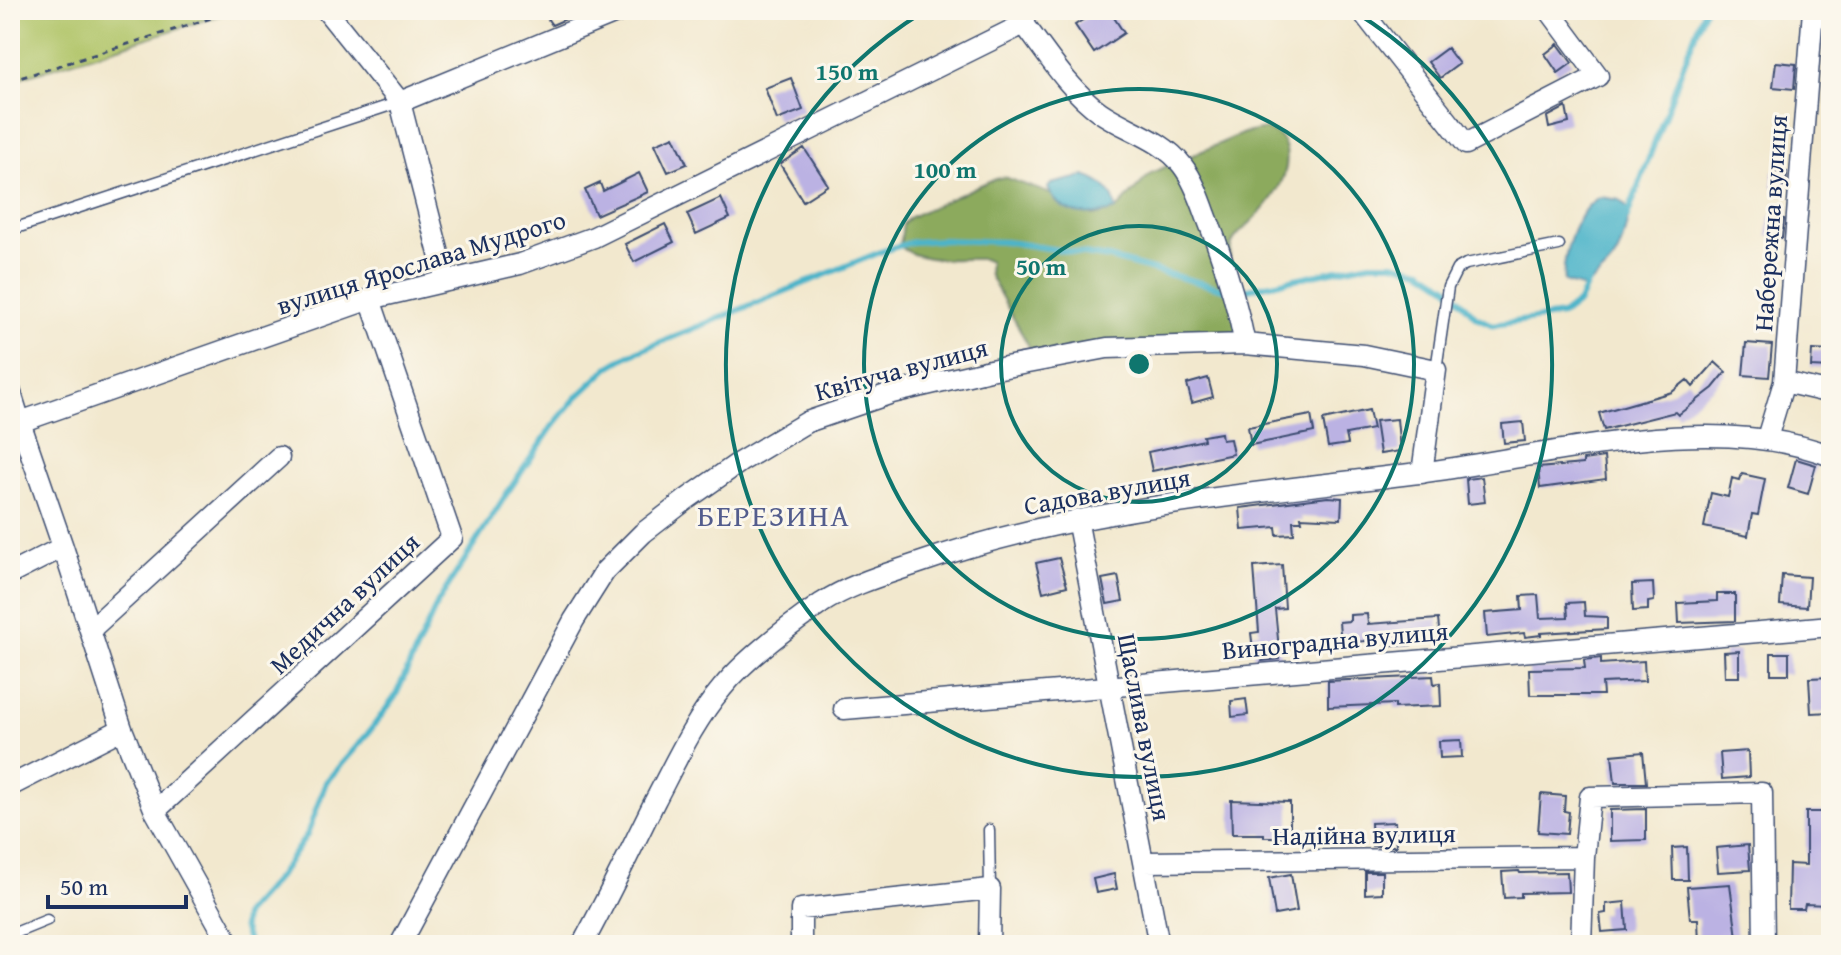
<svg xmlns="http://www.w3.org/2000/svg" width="1841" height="955" viewBox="0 0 1841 955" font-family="'Gentium Book Plus',serif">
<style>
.green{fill:#b1c569;stroke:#667a64;stroke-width:2}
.forest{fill:#8caa5d;stroke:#546c5e;stroke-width:2}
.water{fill:#4bb4c9;stroke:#337294;stroke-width:2}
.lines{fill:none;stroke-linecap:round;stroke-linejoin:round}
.stream{stroke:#4bb4c9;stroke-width:6}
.building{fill:#bbb2e3}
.lane-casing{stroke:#3b4b6f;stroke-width:13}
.street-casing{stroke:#3b4b6f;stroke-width:23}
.path{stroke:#3b4b6f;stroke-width:3;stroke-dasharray:6 6;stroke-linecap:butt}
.lane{stroke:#fff;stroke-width:10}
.street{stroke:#fff;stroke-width:20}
.ring{fill:none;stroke:#0f766e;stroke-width:4}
.labels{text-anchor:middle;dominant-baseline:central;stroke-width:6;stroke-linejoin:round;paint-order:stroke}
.street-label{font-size:26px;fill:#1b2f5e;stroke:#fbf7ec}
.quarter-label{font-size:30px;letter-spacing:2px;fill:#535d8d;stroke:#fbf7ec}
.centre{fill:#0f766e;stroke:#fbf7ec;stroke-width:4}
.ring-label{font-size:24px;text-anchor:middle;font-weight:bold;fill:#0f766e;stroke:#fbf7ec;stroke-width:6;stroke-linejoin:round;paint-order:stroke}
</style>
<rect width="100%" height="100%" fill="#fbf7ec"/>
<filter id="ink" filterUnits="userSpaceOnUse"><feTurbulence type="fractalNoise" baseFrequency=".0125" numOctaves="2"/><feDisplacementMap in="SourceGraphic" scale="16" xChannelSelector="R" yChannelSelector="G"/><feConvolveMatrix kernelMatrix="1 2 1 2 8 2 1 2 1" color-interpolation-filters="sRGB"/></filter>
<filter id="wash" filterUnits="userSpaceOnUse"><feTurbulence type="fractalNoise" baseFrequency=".006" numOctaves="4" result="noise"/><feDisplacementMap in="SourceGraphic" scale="32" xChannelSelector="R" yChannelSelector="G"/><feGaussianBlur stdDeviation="1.8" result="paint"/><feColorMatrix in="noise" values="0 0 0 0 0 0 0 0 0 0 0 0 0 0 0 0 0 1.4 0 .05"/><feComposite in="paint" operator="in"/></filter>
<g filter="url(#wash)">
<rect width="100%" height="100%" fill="#f2e8ce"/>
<!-- green -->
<path class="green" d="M10,10h227l-227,71z"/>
<!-- forest -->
<path class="forest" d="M1266,129c11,4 17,9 20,21 5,29 -17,55 -37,74 -6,6 -17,14 -18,23 -5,22 9,75 14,97l-208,17 -48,-87 1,-12 -7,-3c-25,-1 -64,5 -83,-13l3,-22 7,-7 79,-36 15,-4 47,17 7,10 36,12 22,-6 35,-37 93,-40z"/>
<!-- water -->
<path class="water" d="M1085,176c17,6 29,15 31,34 -27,8 -55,7 -68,-22l3,-4z
M1600,197l20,3 10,11c-11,43 -9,49 -46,77l-20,-6c-3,-24 12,-74 36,-85z"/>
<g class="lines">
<!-- stream -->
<path class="stream" d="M1627,217l77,-207
M249,945l-6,-19 1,-11 34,-38 29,-42 19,-53 40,-46 29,-39 43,-95 69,-109 45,-66 24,-29 33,-31 20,-12 254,-104 29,-9 28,-2 69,2 100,16 125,34 136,-29h23l29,7 26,17 28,30 17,8 69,-10 17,-13 9,-20"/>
</g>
<g id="blocks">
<!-- building -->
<path class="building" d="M541,10h45l-34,15z
M1098,10h11l15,23 -30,20 -19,-28z
M1558,44l14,19 -14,10 -13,-19z
M1447,48l12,16 -19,14 -12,-16z
M1776,62l20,2 -2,25 -21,-2z
M791,78l12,32 -26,10 -12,-32z
M1566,107l3,16 -20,5 -2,-11z
M674,136l13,28 -19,8 -13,-28z
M804,148l24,37 -25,16 -23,-37z
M1772,172h15l-1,15h-14z
M639,173l9,19 -52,23 -11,-25 15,-7 3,8z
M721,198l9,20 -34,16 -9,-20z
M1770,216l14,3 -2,19 -15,-2z
M665,224l9,18 -40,20 -9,-18z
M1746,343l26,2 -3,32 -26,-2z
M1812,350l19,1v17l-20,-1z
M1715,362l11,10 -13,16 -35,27 -3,-3 -71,18 -5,-17 73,-21 15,-12 6,7z
M1208,378l5,19 -21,6 -5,-19z
M1369,410l4,19 -27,5 2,10 -20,3 -5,-27z
M1311,415l3,17 -63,13 -3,-18z
M1397,419l3,32 -20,3 -5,-33z
M1523,422l2,19 -21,2 -2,-19z
M1221,433l1,7 8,-1 3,15 -81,17 -4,-19 56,-12 -1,-4z
M1604,457l2,22 -66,9 -2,-20 45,-4v-4z
M1796,459l20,6 -8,29 -20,-6z
M1742,474l23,5 -7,36 -6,-1 -4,22 -44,-9 7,-34 17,4 4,-19 8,2z
M1482,477l3,25 -17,2 -2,-25z
M1328,497l14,1 -1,21 -40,-2 1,4h-9l1,13 -17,1 -1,-8 -34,3 -2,-22z
M1059,558l8,28 -24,6 -7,-29z
M1282,565l3,43 -10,1 5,50 -18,2 -1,-4h-7l-3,-24 8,-1 -5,-65z
M1782,575l27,2 -2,30 -27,-2z
M1118,576l5,25 -16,3 -5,-25z
M1653,583l1,18 -6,1v8l-15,1 -1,-27z
M1717,594h18v27l-56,2 -1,-20 39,-2z
M1538,595l2,23 28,-1 -1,-14 17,-1 1,14 22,1v12l-66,4v2l-16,2 -1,-4 -37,4 -2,-24 37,-3 -1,-14z
M1367,614l1,10 70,-5 2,20 -29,2v4l-19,1v-7l-51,4 -2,-21 11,-1v-6z
M1739,651v26h-14l-1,-25z
M1771,653h18v21h-18z
M1601,658v6l43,-3 1,20 -43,2 1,12h-73l-1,-26 56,-1 -1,-8z
M1433,676l1,8 6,-1 1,23 -46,2v-4l-67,3v-26z
M1831,677v35l-20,1 -2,-35z
M1246,699l2,16 -16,2 -1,-16z
M1461,740l1,17 -22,1 -1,-17z
M1748,751l1,26 -27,2 -2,-26z
M1643,752l3,31h-31l-3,-28z
M1541,794l24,2 -1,15 5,1 -2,22 -29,-2z
M1231,800l59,2v35h-26v-3h-32z
M1646,809v31l-36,1v-31z
M1806,812h25l-4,93 -22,-1 -1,5h-16l1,-45 17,1z
M1395,822l1,24h-24l-1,-23z
M1748,845l2,25 -32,2 -2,-24z
M1687,847l1,33h-15l-1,-32z
M1519,871l1,2 47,-1 1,20 -47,1v4l-17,1 -2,-26z
M1365,872h17v21l-17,1z
M1114,874l3,15 -21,4 -3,-14z
M1291,874l6,37 -22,4 -6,-37z
M1730,884l8,61h-39l-1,-26h-8l-3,-32z
M1625,902l2,28 -25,2 -2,-18 6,-1v-9z"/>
</g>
</g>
<g filter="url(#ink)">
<use href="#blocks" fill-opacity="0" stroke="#3b4b6f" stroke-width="2"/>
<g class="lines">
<!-- lane casing -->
<g class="lane-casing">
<path id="lane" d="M10,230l390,-128
M1436,370l12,-83 9,-18 9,-5 93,-19
M989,830l1,59
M10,935l37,-15"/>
</g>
<!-- street casing -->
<g class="street-casing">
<path id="street" d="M326,10l74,92 223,-92
M1361,10l105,134 132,-68 -49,-66
M1024,24c23,30 45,66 76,88 26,18 62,27 82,53 11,14 18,33 24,50 17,43 30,84 39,129
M400,102l46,179
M1784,382l47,11
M10,390l10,32
M1767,438l17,-56 29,-372
M1077,519l82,426
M63,547l59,182 33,82 75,134
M10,574l53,-27 -43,-125 350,-123 150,-35 74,-27 430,-213 3,-14
M90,630l189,-173
M844,709l987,-83
M10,786l112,-57
M155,811l297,-273 -82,-239
M1145,862l439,-5
M400,945l174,-325 31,-49 38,-38 44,-34 53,-37 67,-40 85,-29 98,-23 117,-22 138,-4 119,11 72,15 -14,103
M582,945c26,-47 49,-96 73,-144 20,-38 39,-80 67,-113 25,-31 67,-62 100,-85 29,-19 62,-28 94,-39 162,-57 334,-70 503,-91 125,-16 292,-64 412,-17
M801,945v-36l189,-20 -1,56
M1581,945l3,-88 6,-60 172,-4 2,152"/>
</g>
<!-- path -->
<path class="path" d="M10,81l227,-71"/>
<!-- lane -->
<use href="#lane" class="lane"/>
<!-- street -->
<use href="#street" class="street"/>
</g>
</g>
<!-- distance rings -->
<g class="ring">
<circle cx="1139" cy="364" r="138"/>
<circle cx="1139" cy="364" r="275"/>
<path d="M1355 12A413 413 0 1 1 923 12"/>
</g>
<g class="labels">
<!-- street labels -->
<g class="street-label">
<text transform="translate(1770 223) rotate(-86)">Набережна вулиця</text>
<text transform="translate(421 262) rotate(-17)">вулиця Ярослава Мудрого</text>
<text transform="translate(901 369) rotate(-15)">Квітуча вулиця</text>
<text transform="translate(1107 491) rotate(-10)">Садова вулиця</text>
<text transform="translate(344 603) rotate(-43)">Медична вулиця</text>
<text transform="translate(1335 640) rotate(-5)">Виноградна вулиця</text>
<text transform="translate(1145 727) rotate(79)">Щаслива вулиця</text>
<text transform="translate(1364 834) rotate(-1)">Надійна вулиця</text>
</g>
<!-- quarter labels -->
<g class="quarter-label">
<text x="774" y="515">БЕРЕЗИНА</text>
</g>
</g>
<circle cx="1139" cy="364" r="12" class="centre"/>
<g class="ring-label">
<text x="847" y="80">150 m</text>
<text x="945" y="178">100 m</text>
<text x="1041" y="275">50 m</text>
</g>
<!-- margin -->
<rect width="1841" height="955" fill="none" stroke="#fbf7ec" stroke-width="40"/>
<!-- scale -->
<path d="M48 895v12h138v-12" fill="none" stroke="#1b2f5e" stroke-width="4"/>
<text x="60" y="895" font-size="24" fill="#1b2f5e" stroke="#fbf7ec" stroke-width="6" paint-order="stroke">50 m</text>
</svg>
